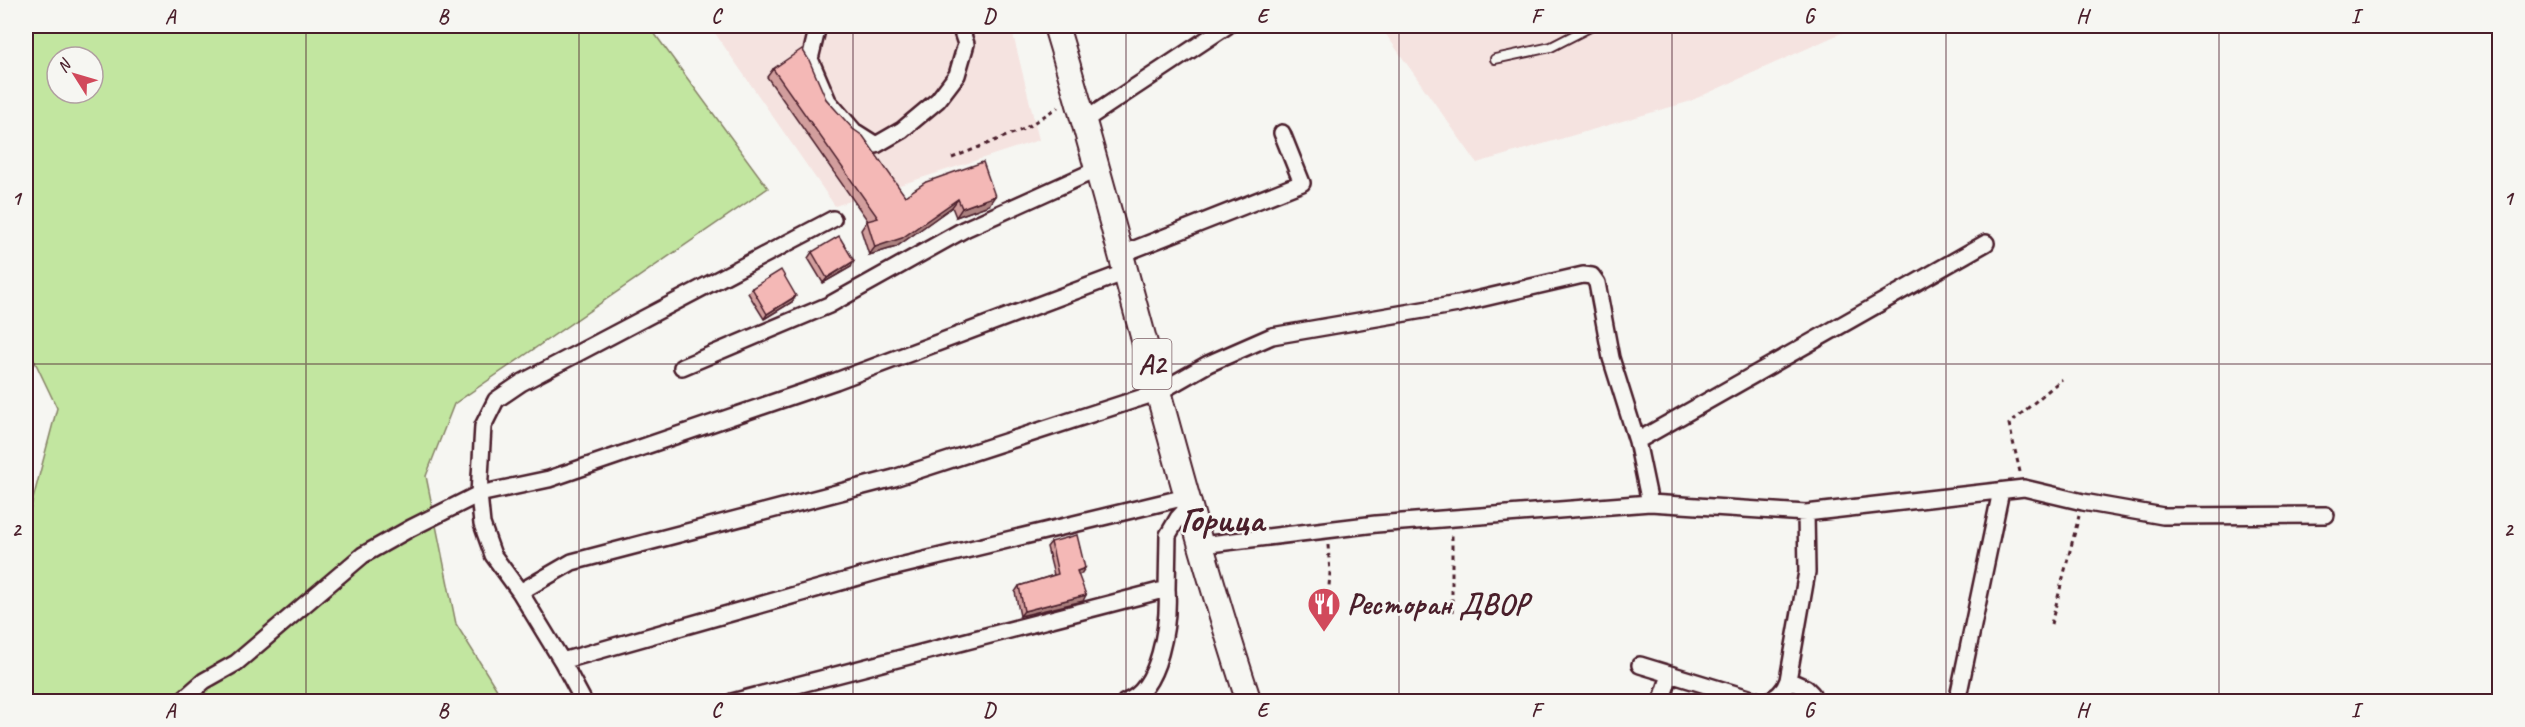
<svg xmlns="http://www.w3.org/2000/svg" width="2525" height="727" viewBox="0 0 2525 727" font-family="Caveat,sans-serif">
<style>
.built{fill:#f5e3e0}
.green{fill:#c2e6a0;stroke:#868266;stroke-width:1.5;fill-rule:evenodd}
.lines{fill:none;stroke-linecap:round;stroke-linejoin:round}
.service-casing{stroke:#4a1f2b;stroke-width:12}
.minor-casing{stroke:#4a1f2b;stroke-width:20}
.primary-casing{stroke:#4a1f2b;stroke-width:28}
.path{stroke:#4a1f2b;stroke-width:3;stroke-dasharray:4.5 4.5;stroke-linecap:butt}
.service{stroke:#f6f6f2;stroke-width:8}
.minor{stroke:#f6f6f2;stroke-width:15}
.primary{stroke:#f6f6f2;stroke-width:24}
.wall{fill:#d29e9d;stroke:#4a1f2b;stroke-width:1.5}
.shaded-wall{fill:#ab817f;stroke:#4a1f2b;stroke-width:1.5}
.building{fill:#f4b8b6;stroke:#4a1f2b;stroke-width:1.5}
.grid{fill:none;stroke:#4a1f2b;stroke-width:1.5;stroke-opacity:0.55}
.labels{text-anchor:middle;dominant-baseline:central;stroke-width:5;stroke-linejoin:round;paint-order:stroke}
.shield{fill:#f6f6f2;stroke:#7e6067;stroke-width:1.5}
.shield-label{font-size:28px;font-weight:bold;fill:#4a1f2b}
.poi-label{font-size:30px;font-weight:bold;fill:#4a1f2b;stroke:#f6f6f2;text-anchor:start}
.district-label{font-size:36px;font-weight:bold;fill:#4a1f2b;stroke:#f6f6f2}
.neatline{fill:none;stroke:#4a1f2b;stroke-width:2}
.grid-label{font-size:20px;text-anchor:middle;font-weight:bold;fill:#4a1f2b}
</style>
<rect width="100%" height="100%" fill="#f6f6f2"/>
<filter id="ink" filterUnits="userSpaceOnUse"><feTurbulence type="fractalNoise" baseFrequency=".0167" numOctaves="2"/><feDisplacementMap in="SourceGraphic" scale="12" xChannelSelector="R" yChannelSelector="G"/><feConvolveMatrix kernelMatrix="1 2 1 2 8 2 1 2 1" color-interpolation-filters="sRGB"/></filter>
<g filter="url(#ink)">
<!-- built -->
<path class="built" d="M710,26h301l28,114 -204,66z
M1380,26h477l-169,76 -211,61z"/>
<!-- green -->
<path class="green" d="M26,26h623l119,162 -314,216 -28,72 30,148 48,77h-478v-182l2,-1 29,-110 -31,-65zM57,57h36v36h-36z"/>
<g class="lines">
<!-- service casing -->
<g class="service-casing">
<path id="service" d="M1495,59l56,-12 41,-21"/>
</g>
<!-- minor casing -->
<g class="minor-casing">
<path id="minor" d="M818,26l-8,33 18,42 26,30 22,14 26,-15 36,-30 19,-25 9,-31 -6,-18
M1085,120l142,-94
M1122,254l180,-71 -20,-50
M682,367l147,-62 136,-76 133,-60
M1637,441l349,-198
M1201,545l175,-21 274,-21 156,10 218,-25 59,14 80,14 163,-1
M520,592l52,-30 322,-84 265,-86 49,-28 64,-28 186,-32 125,-29 9,1 5,7 14,75 26,83 13,62
M562,661l321,-91 303,-73
M1640,665l122,37
M1788,680l18,8 6,6 -2,8
M180,702l24,-21 32,-18 127,-108 48,-27 68,-34 70,-15 287,-98 290,-109
M584,702l-22,-41 -42,-69 -27,-37 -11,-31 -3,-30 4,-68 13,-26 25,-17 312,-164
M732,702l435,-113 1,-54 10,-17 11,-12
M1125,702c36,-12 44,-81 42,-113
M1661,702l9,-27
M1766,702c11,-5 18,-10 22,-22l19,-108 -1,-59
M1957,702l44,-211"/>
</g>
<!-- primary casing -->
<g class="primary-casing">
<path id="primary" d="M1056,26c68,224 120,453 193,676"/>
</g>
<!-- path -->
<path class="path" d="M952,158l72,-29 34,-22
M2020,472l-11,-48 53,-45
M1328,545l2,28 -2,27
M1452,612v-77
M2051,624l28,-108"/>
<!-- service -->
<use href="#service" class="service"/>
<!-- minor -->
<use href="#minor" class="minor"/>
<!-- primary -->
<use href="#primary" class="primary"/>
</g>
<!-- wall -->
<path class="wall" d="M773,69l53,30 79,97 21,-14 63,23 -33,12 -4,-10 -56,40 -27,8 -8,-25 6,-9h1l-101,-144z
M812,252l39,15 -28,16 -15,-25z
M752,288l40,14 -28,17 -16,-26z
M1051,542l30,32 -3,1 5,26 -63,15 -5,-24 4,-6 35,-11 -7,-28z"/>
<!-- shaded-wall -->
<path class="shaded-wall" d="M995,196l-6,9 -33,12 6,-9z
M958,199l-6,8 -56,40 -27,8 6,-8z
M854,261l-3,6 -28,16 4,-5z
M796,296l-4,6 -28,17 3,-5z
M34,363l-5,8 -3,3v-3z
M1085,568l-4,6 -8,2 4,-5z
M1086,595l-3,6 -63,15 4,-5z"/>
<!-- building -->
<path class="building" d="M802,49l7,11 17,39 27,30 10,7 42,60 21,-14 57,-20 12,34 -33,12 -4,-9 -56,39 -27,9 -8,-26 11,-3 -105,-149z
M839,236l15,25 -27,17 -15,-26z
M781,270l15,26 -29,18 -15,-26z
M26,353l8,10 -8,8z
M1077,535l8,33 -8,3 9,24 -62,16 -5,-25 39,-12 -7,-32z"/>
</g>
<!-- grid -->
<path class="grid" d="M306,26v676M579,26v676M853,26v676M1126,26v676M1399,26v676M1672,26v676M1946,26v676M2219,26v676M26,364h2474"/>
<!-- icons -->
<defs>
<g id="restaurant-pin" transform="scale(1.725)"><path d="M0 17L-7.5 6A9.5 9.5 0 1 1 7.5 6Z" fill="#d1495b" stroke="#f6f6f2"/><path d="M-5-6h1v4h1v-4h1v4h1v-4h1v5L-1.5 .5V6h-2V.5L-5-1ZM5-6V6H3V1.5H1.5Q1.5-4 5-6Z" fill="#fff"/></g>
</defs>
<g fill-rule="evenodd">
<use href="#restaurant-pin" x="1324" y="604"/>
</g>
<g class="labels">
<!-- shield labels -->
<rect class="shield" x="1132.5" y="339" width="39" height="50" rx="4.5"/>
<g class="shield-label">
<text x="1152" y="364">A2</text>
</g>
<!-- poi labels -->
<g class="poi-label">
<text x="1347" y="604">Ресторан ДВОР</text>
</g>
<!-- district labels -->
<g class="district-label">
<text x="1222" y="519">Горица</text>
</g>
</g>
<!-- margin -->
<rect width="2525" height="727" fill="none" stroke="#f6f6f2" stroke-width="66"/>
<!-- north arrow -->
<g transform="translate(75 75) rotate(307)"><circle r="28" fill="#f6f6f2" stroke="#b1a0a2" stroke-width="1.5"/>
<path d="M0-4.5L10 22L0 15L-10 22Z" fill="#d1495b"/>
<text y="-9" font-size="16" font-weight="bold" text-anchor="middle" fill="#4a1f2b">N</text>
</g>
<rect x="33" y="33" width="2459" height="661" class="neatline"/>
<g class="grid-label">
<text x="170" y="23">A</text>
<text x="443" y="23">B</text>
<text x="716" y="23">C</text>
<text x="989" y="23">D</text>
<text x="1262" y="23">E</text>
<text x="1536" y="23">F</text>
<text x="1809" y="23">G</text>
<text x="2082" y="23">H</text>
<text x="2355" y="23">I</text>
<text x="16" y="205">1</text>
<text x="2508" y="205">1</text>
<text x="16" y="536">2</text>
<text x="2508" y="536">2</text>
<text x="170" y="717">A</text>
<text x="443" y="717">B</text>
<text x="716" y="717">C</text>
<text x="989" y="717">D</text>
<text x="1262" y="717">E</text>
<text x="1536" y="717">F</text>
<text x="1809" y="717">G</text>
<text x="2082" y="717">H</text>
<text x="2355" y="717">I</text>
</g>
</svg>
